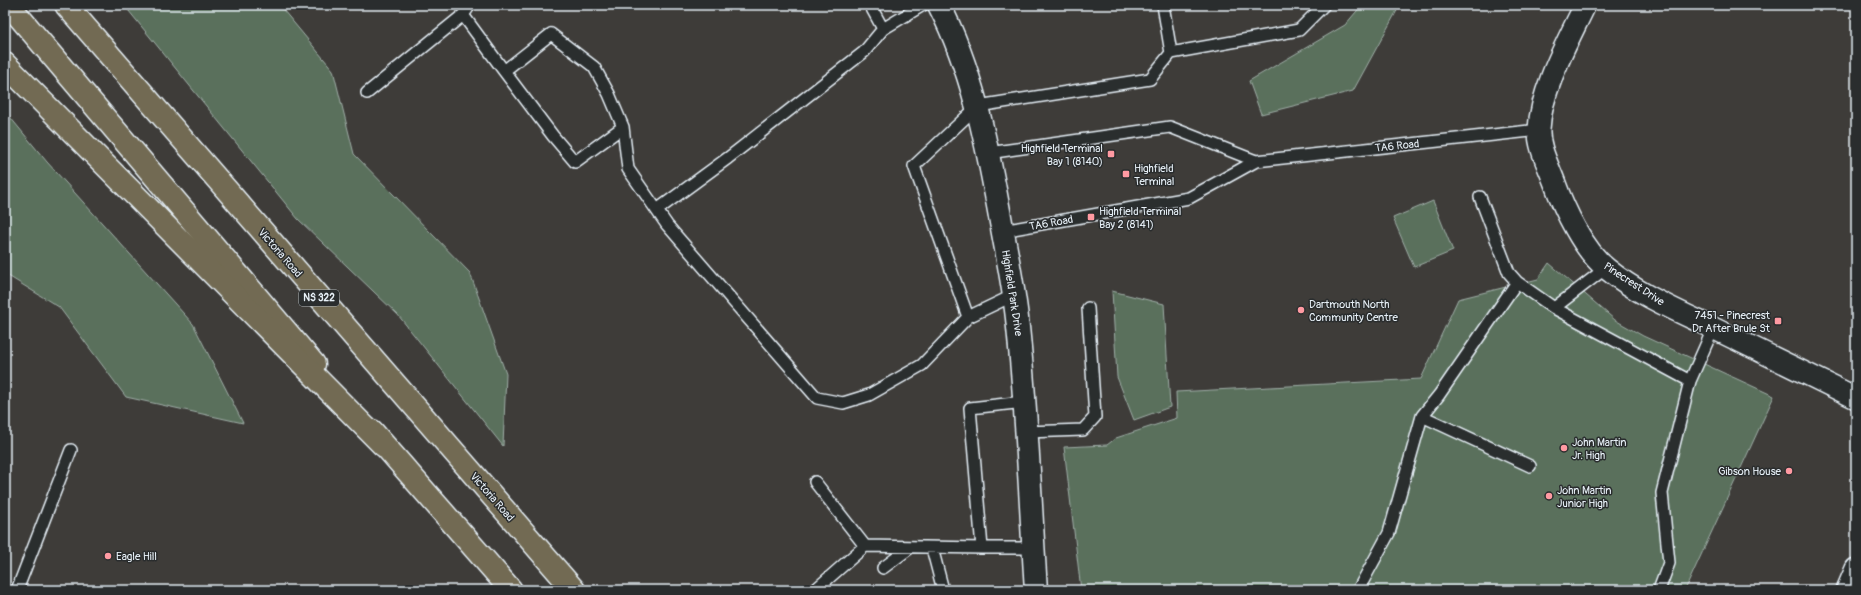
<svg xmlns="http://www.w3.org/2000/svg" width="1861" height="595" viewBox="0 0 1861 595" font-family="Pangolin,sans-serif">
<style>
.green{fill:#5a705b;stroke:#a1b0aa}
.lines{fill:none;stroke-linecap:round;stroke-linejoin:round}
.lane-casing{stroke:#e8f1f8;stroke-width:14}
.street-casing{stroke:#e8f1f8;stroke-width:24}
.secondary-casing{stroke:#e8f1f8;stroke-width:25}
.primary-casing{stroke:#e8f1f8;stroke-width:25}
.highway-casing{stroke:#e8f1f8;stroke-width:25}
.lane{stroke:#2a2d2e;stroke-width:11}
.street{stroke:#2a2d2e;stroke-width:21}
.secondary{stroke:#2a2d2e;stroke-width:22}
.primary{stroke:#726b52;stroke-width:22}
.highway{stroke:#726b52;stroke-width:22}
.poi-dot{fill:#ff9aa2;stroke:#2a2d2e;stroke-width:1.5}
.labels{text-anchor:middle;dominant-baseline:central;stroke-width:3;stroke-linejoin:round;paint-order:stroke}
.shield{fill:#2a2d2e;stroke:#afb6bb;stroke-width:1}
.shield-label{font-size:10px;font-weight:bold;fill:#e8f1f8}
.street-label{font-size:11px;fill:#e8f1f8;stroke:#2a2d2e}
.poi-label{font-size:11px;fill:#e8f1f8;stroke:#2a2d2e;text-anchor:start}
</style>
<rect width="100%" height="100%" fill="#3e3c39"/>
<filter id="ink" filterUnits="userSpaceOnUse"><feTurbulence type="fractalNoise" baseFrequency=".025" numOctaves="2"/><feDisplacementMap in="SourceGraphic" scale="8" xChannelSelector="R" yChannelSelector="G"/><feConvolveMatrix kernelMatrix="1 2 1 2 8 2 1 2 1" color-interpolation-filters="sRGB"/></filter>
<g filter="url(#ink)">
<!-- green -->
<path class="green" d="M124,5h155l54,65 21,84 116,119 36,101 -3,72 -105,-131 -100,-96z
M1362,5h38l-47,86 -92,23 -12,-33 96,-56z
M5,111l42,51 146,162 50,99 -117,-26 -67,-90 -54,-33z
M1433,201l20,50 -39,16 -21,-49z
M1549,263l66,57 28,16 131,60 -89,194h-604l-17,-143 43,-2 9,-7 61,-20 -1,-26 245,-13 37,-80 80,-20z
M1112,291l52,13 6,103 -36,13 -17,-43z"/>
<g class="lines">
<!-- lane casing -->
<g class="lane-casing">
<path id="lane" d="M870,5l13,24 40,-24
M1163,5l8,48
M463,15l41,56 47,-37 43,33 15,27 14,33 -48,35 -22,-26 -49,-65
M367,93l96,-78 7,-10
M623,127l5,42 39,56 150,173 26,5 26,-8 53,-30 46,-48 46,-22
M988,153l182,-26 86,34
M1480,197l29,76 8,9 37,26 52,-40
M657,210l71,-52 136,-106 19,-23
M1002,231l187,-33 67,-37 283,-31
M1554,308l136,73 23,-52
M968,317l-54,-151 64,-60 172,-27 21,-26 128,-23 25,-25
M1024,402l-54,6 12,140h51
M1422,416l108,50
M1026,432l57,-2 12,-13 -7,-109
M815,482l50,64 117,2
M932,548l11,42
M883,568l28,-21
M17,590l54,-140
M815,590l50,-44
M1358,590l31,-57 33,-117 17,-21 78,-113
M1659,590l10,-27 -7,-70 28,-112"/>
</g>
<!-- street casing -->
<g class="street-casing">
<path id="street" d="M1585,5c-17,36 -44,84 -46,124 -1,17 9,36 15,52 10,28 29,69 53,88 32,26 71,42 108,60 47,23 94,46 141,69
M1847,590l9,-21"/>
</g>
<!-- secondary casing -->
<g class="secondary-casing">
<path id="secondary" d="M939,5c33,64 47,135 60,206 6,35 14,71 18,107 10,90 13,181 19,272"/>
</g>
<!-- primary casing -->
<g class="primary-casing">
<path id="primary" d="M9,5l305,359
M66,5l508,585
M372,431l139,159"/>
</g>
<!-- highway casing -->
<g class="highway-casing">
<path id="highway" d="M5,64l378,381"/>
</g>
<!-- lane -->
<use href="#lane" class="lane"/>
<!-- street -->
<use href="#street" class="street"/>
<!-- secondary -->
<use href="#secondary" class="secondary"/>
<!-- primary -->
<use href="#primary" class="primary"/>
<!-- highway -->
<use href="#highway" class="highway"/>
</g>
</g>
<!-- markers -->
<g class="poi-dot">
<rect x="1107" y="150" width="8" height="8" rx="2"/>
<rect x="1122" y="170" width="8" height="8" rx="2"/>
<rect x="1087" y="213" width="8" height="8" rx="2"/>
<circle cx="1301" cy="310" r="4"/>
<rect x="1774" y="317" width="8" height="8" rx="2"/>
<circle cx="1564" cy="448" r="4"/>
<circle cx="1789" cy="471" r="4"/>
<circle cx="1549" cy="496" r="4"/>
<circle cx="108" cy="556" r="4"/>
</g>
<g class="labels">
<!-- shield labels -->
<rect class="shield" x="299" y="290" width="40" height="16" rx="3"/>
<g class="shield-label">
<text x="319" y="298">NS 322</text>
</g>
<!-- street labels -->
<g class="street-label">
<text transform="translate(1397 146) rotate(-6)">TA6 Road</text>
<text transform="translate(1051 223) rotate(-10)">TA6 Road</text>
<text transform="translate(280 253) rotate(49)">Victoria Road</text>
<text transform="translate(1634 284) rotate(33)">Pinecrest Drive</text>
<text transform="translate(1012 293) rotate(81)">Highfield Park Drive</text>
<text transform="translate(492 497) rotate(49)">Victoria Road</text>
</g>
<!-- poi labels -->
<g class="poi-label">
<text x="1103" y="148" text-anchor="end">Highfield Terminal<tspan x="1103" dy="13">Bay 1 (8140)</tspan></text>
<text x="1134" y="168">Highfield<tspan x="1134" dy="13">Terminal</tspan></text>
<text x="1099" y="211">Highfield Terminal<tspan x="1099" dy="13">Bay 2 (8141)</tspan></text>
<text x="1309" y="304">Dartmouth North<tspan x="1309" dy="13">Community Centre</tspan></text>
<text x="1770" y="315" text-anchor="end">7451 - Pinecrest<tspan x="1770" dy="13">Dr After Brule St</tspan></text>
<text x="1572" y="442">John Martin<tspan x="1572" dy="13">Jr. High</tspan></text>
<text x="1781" y="471" text-anchor="end">Gibson House</text>
<text x="1557" y="490">John Martin<tspan x="1557" dy="13">Junior High</tspan></text>
<text x="116" y="556">Eagle Hill</text>
</g>
</g>
<!-- margin -->
<rect width="1861" height="595" fill="none" stroke="#2a2d2e" stroke-width="20"/>
<rect x="10" y="10" width="1841" height="575" fill="none" stroke="#e8f1f8" stroke-width="1.5" filter="url(#ink)"/>
</svg>
